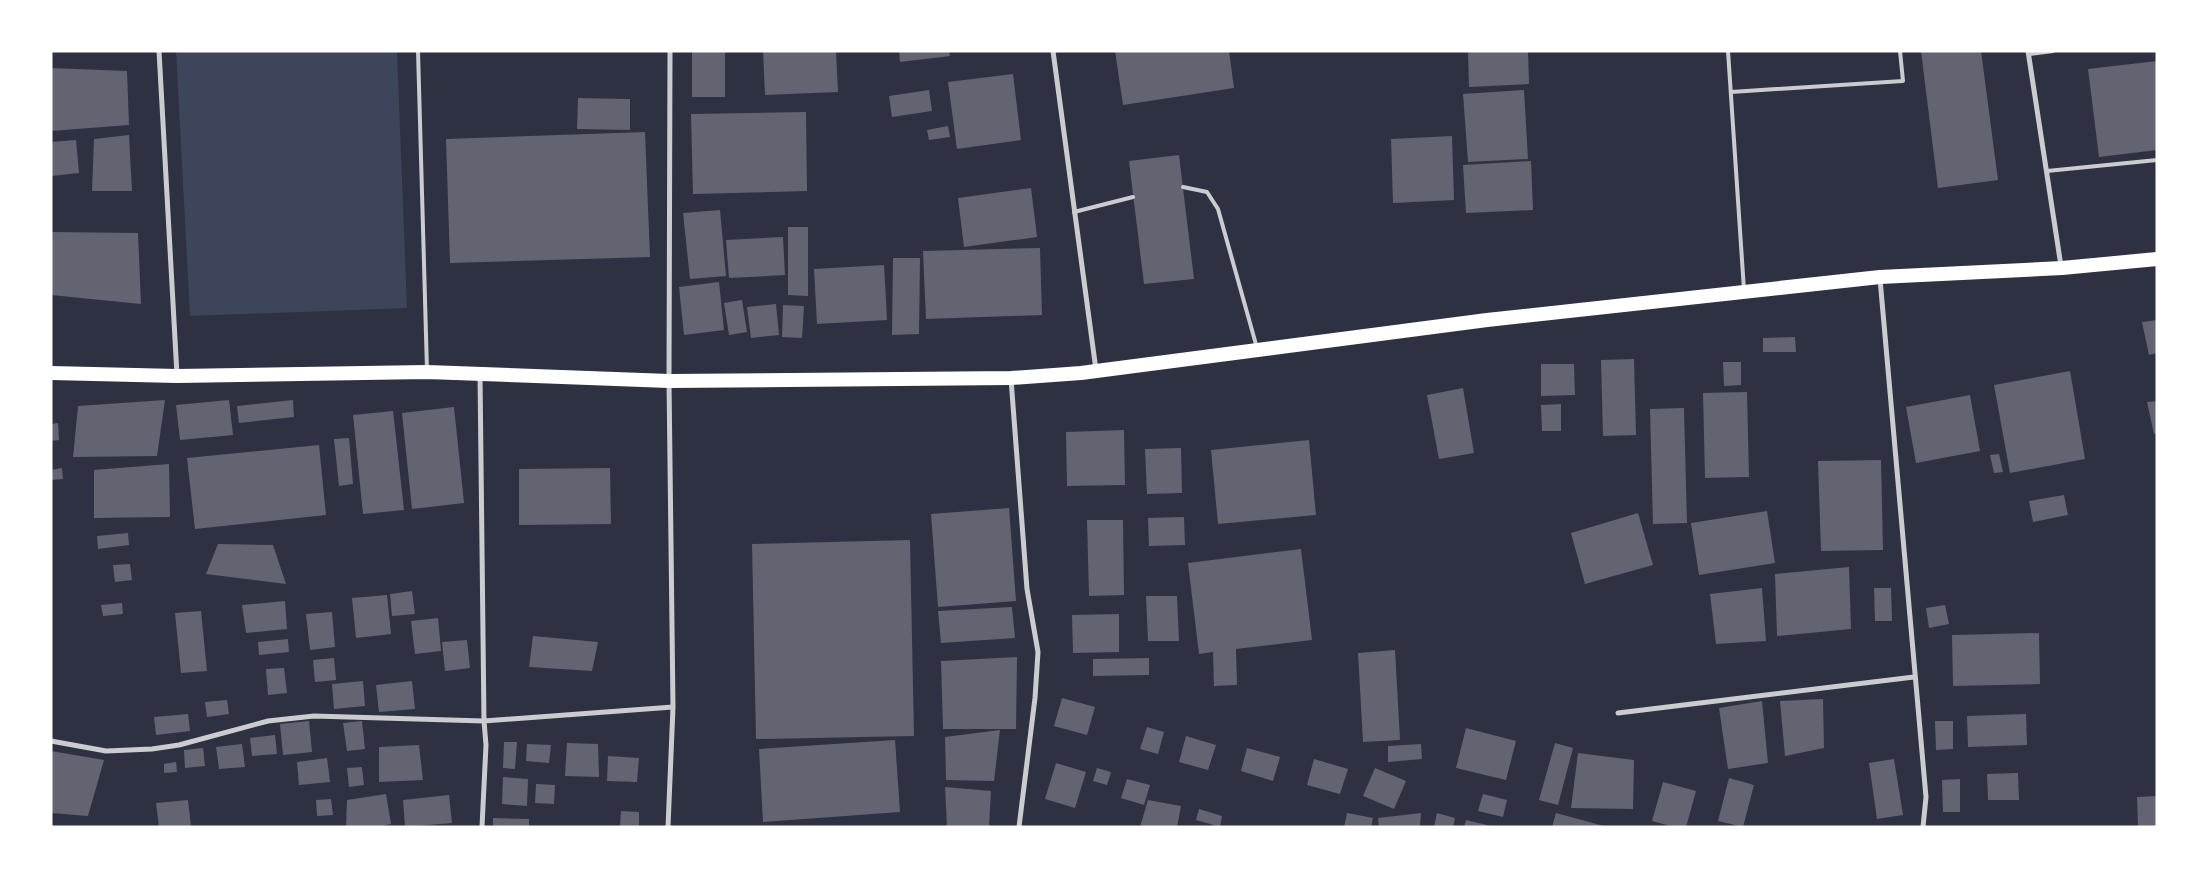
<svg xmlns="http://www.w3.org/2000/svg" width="2208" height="878" viewBox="0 0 2208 878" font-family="Karla,sans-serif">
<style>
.green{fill:#3c4559}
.building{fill:#626471}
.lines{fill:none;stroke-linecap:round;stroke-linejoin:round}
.service{stroke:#caccd0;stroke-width:4}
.minor{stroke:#caccd0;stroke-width:5}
.trunk{stroke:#fff;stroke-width:14}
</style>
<rect width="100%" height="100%" fill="#2d3142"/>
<!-- green -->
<path class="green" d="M176,51h221l10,257 -217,8z"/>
<!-- building -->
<path class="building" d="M692,51h33v46h-33z
M763,51h73l2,41 -73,3z
M899,51h50l1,5 -50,6z
M1115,51h114l5,37 -111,17z
M1468,51h60l1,33 -60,3z
M1921,51h60l17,129 -60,8z
M2157,61v89l-58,7 -11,-88z
M51,68l76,3 2,54 -78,6z
M1013,74l8,66 -64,9 -9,-67z
M929,90l3,21 -40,6 -3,-21z
M1524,90l4,69 -60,3 -5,-68z
M578,98l52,1v31l-53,-1z
M806,112l1,79 -114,3 -2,-80z
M948,126l2,11 -21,3 -2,-10z
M645,132l5,125 -200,6 -4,-124z
M129,135l3,56h-40l2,-52z
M1452,136l2,64 -61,3 -2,-64z
M76,140l3,33 -28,3v-34z
M1179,155l15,124 -50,5 -15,-123z
M1531,161l2,49 -67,3 -3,-48z
M1031,188l6,49 -73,10 -6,-49z
M720,210l6,66 -36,3 -7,-66z
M788,227h20v69l-20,-1z
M51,232l87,1 3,71 -90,-9z
M783,237l2,38 -56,3 -3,-38z
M1040,248l2,67 -116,4 -3,-68z
M893,258h27l-1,76 -27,1z
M884,265l3,55 -70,4 -3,-55z
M719,282l5,48 -40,5 -5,-48z
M742,300l5,32 -18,3 -5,-32z
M776,304l3,31 -28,3 -4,-31z
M783,305l21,1 -2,32 -20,-1z
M2157,320v33l-8,2 -7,-33z
M1795,337l1,15h-33v-14z
M1634,359l2,76 -33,1 -2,-76z
M1723,362h18v23l-17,1z
M1541,364h33l1,31 -34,1z
M2070,371l15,88 -75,14 -16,-88z
M1463,388l11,65 -35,6 -12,-64z
M1747,392l2,85 -44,1 -2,-85z
M1970,395l10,56 -64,12 -10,-56z
M165,400l-8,56 -84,1 5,-51z
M229,400l4,35 -53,5 -4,-35z
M293,400l1,17 -55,6 -2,-17z
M2157,401v32l-3,1 -7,-32z
M1561,404v27h-19l-1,-26z
M454,407l10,96 -52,6 -10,-96z
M1684,408l3,115 -34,1 -3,-115z
M393,411l11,99 -41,4 -10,-99z
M58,423l1,17 -8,1v-17z
M1124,430l1,55 -58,1 -1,-54z
M349,438l4,46 -14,2 -5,-47z
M1309,440l7,75 -98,9 -7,-74z
M319,445l7,70 -131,14 -8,-71z
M1181,448l1,45 -35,1 -2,-45z
M1999,454l4,18 -9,1 -4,-18z
M1881,460l2,90 -62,1 -3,-90z
M169,464l1,53 -76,1v-48z
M62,468l1,11 -12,1v-10z
M610,468l1,56 -92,1v-56z
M2064,495l4,20 -35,7 -4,-21z
M1009,508l7,93 -78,6 -7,-93z
M1767,511l8,52 -76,12 -8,-52z
M1638,513l15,52 -68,19 -14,-51z
M1184,517l1,28 -36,1 -1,-28z
M1087,520h36l1,75 -35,1z
M128,533l1,12 -31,4 -1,-13z
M910,540l4,196 -158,3 -4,-195z
M218,544l55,1 13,39 -80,-10z
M1301,549l11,91 -76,9 1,36 -23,1 -1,-34 -14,2 -11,-91z
M130,564l2,16 -17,2 -2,-17z
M1849,567l2,62 -74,7 -2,-62z
M1762,588l4,53 -50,3 -6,-50z
M1874,588h17l1,33h-17z
M412,591l3,23 -23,2 -2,-22z
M387,595l4,39 -35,4 -4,-40z
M1146,596h31l2,45h-31z
M285,601l2,28 -41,4 -4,-28z
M122,603l1,11 -20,2 -2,-11z
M1945,605l4,19 -20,4 -3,-20z
M1012,607l3,31 -74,5 -3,-32z
M201,611l6,60 -26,2 -6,-60z
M332,612l3,35 -25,3 -4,-36z
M1119,614v38l-46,1 -1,-38z
M438,618l3,33 -26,3 -4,-33z
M2039,633l1,51 -87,2 -1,-51z
M533,636l65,6 -6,29 -63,-4z
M288,639l1,13 -30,3 -1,-13z
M467,640l3,28 -25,3 -3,-29z
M1395,650l5,90 -37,2 -5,-89z
M1017,657l-1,72h-73l-2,-68z
M334,658l2,22 -21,2 -2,-22z
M1149,658v17l-56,1v-17z
M284,668l3,25 -19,2 -2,-26z
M363,681l2,25 -31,3 -2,-25z
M412,681l3,28 -36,3 -3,-27z
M1062,698l33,9 -8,28 -33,-9z
M1823,699l1,49 -39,8 -5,-55z
M227,700l2,14 -22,3 -2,-15z
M1762,701l6,62 -40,6 -9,-61z
M188,714l2,17 -34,4 -2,-18z
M2026,714l1,31 -59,2 -1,-31z
M309,721l3,31 -29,3 -3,-31z
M362,721l3,28 -18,2 -4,-28z
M1935,721h18v28l-17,1z
M1147,727l17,5 -6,22 -18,-5z
M1466,728l50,13 -10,39 -50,-12z
M1000,730l-6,51 -48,-1 -1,-43z
M275,735l2,19 -25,2 -2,-18z
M1186,736l30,9 -8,25 -29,-8z
M895,740l5,72 -137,10 -4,-73z
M504,742h13l-2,27 -12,-1z
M567,743l31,1 1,33 -34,-1z
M1555,743l18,5 -15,57 -19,-5z
M242,744l3,23 -26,2 -3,-22z
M527,744l24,1 -2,18 -23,-2z
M1421,744l1,15 -34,3v-16z
M419,745l4,35 -44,2v-35z
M203,748l2,18 -20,2 -1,-18z
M1247,748l33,9 -7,24 -32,-10z
M51,751l53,9 -16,56 -37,-3z
M1578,753l56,7 -1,49 -62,-1z
M608,756l31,2 -2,24 -30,-1z
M327,758l3,24 -31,3 -2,-23z
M1314,759l34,10 -8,25 -33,-9z
M1894,759l9,56 -26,4 -8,-56z
M176,762l1,10 -13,1v-9z
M1056,763l30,9 -11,36 -30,-9z
M362,767l2,18 -15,2 -2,-19z
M1097,768l14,4 -4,13 -14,-4z
M1375,768l31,13 -12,28 -31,-13z
M2018,773l1,27h-31l-1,-26z
M503,777l25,2 -1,27 -25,-2z
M1729,778l25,7 -11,42 -25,-6z
M1127,779l23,6 -6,20 -23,-7z
M1960,779v33h-17l-1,-32z
M1663,782l33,9 -10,36h-12l-22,-6z
M536,784l19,1 -1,19 -19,-1z
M945,787l46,4 -2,36h-42z
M386,794l5,30 -13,3h-32l1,-27z
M1483,794l24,6 -4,17 -25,-6z
M449,795l3,28 -47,4 -2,-27z
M2157,796v31h-19l-1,-30z
M331,799l2,16 -16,1 -1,-16z
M188,800l3,27h-32l-3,-24z
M1148,800l33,6 -4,21h-37z
M1199,809l23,7 -2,11 -24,-7z
M621,811l18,1v15h-19z
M1347,813l26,5 -2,9h-27z
M1421,813l-1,14h-41l-1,-9z
M1437,813l18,5 -2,9h-19z
M1556,813l48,13v1h-52z
M493,818l36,1v8h-36z
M1466,820l25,6v1h-27z"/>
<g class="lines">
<!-- service -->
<path class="service" d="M418,51l9,319
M1728,51l16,239
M2029,54l24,-3
M1731,92l172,-11 -3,-30
M2047,171l110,-11
M1183,187l24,5 11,17 39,139
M1074,212l59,-15"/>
<!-- minor -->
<path class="minor" d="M159,51l18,324
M1053,51l43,319
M2028,51l33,215
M1880,279l46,518 -3,30
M480,375l4,346 2,24 -4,82
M1011,379l16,210 11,63 -3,46 -16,129
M1618,713l296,-36
M51,741l55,10 46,-2 27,-4 89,-24 46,-5 170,5 189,-14
M668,827l5,-120 -4,-326 1,-330"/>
<!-- trunk -->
<path class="trunk" d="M51,373l126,3 250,-4 242,9 342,-3 70,-5 406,-53 393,-43 182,-9 95,-9"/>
</g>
<!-- border -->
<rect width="2208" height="878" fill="none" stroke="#ffffff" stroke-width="105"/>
</svg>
